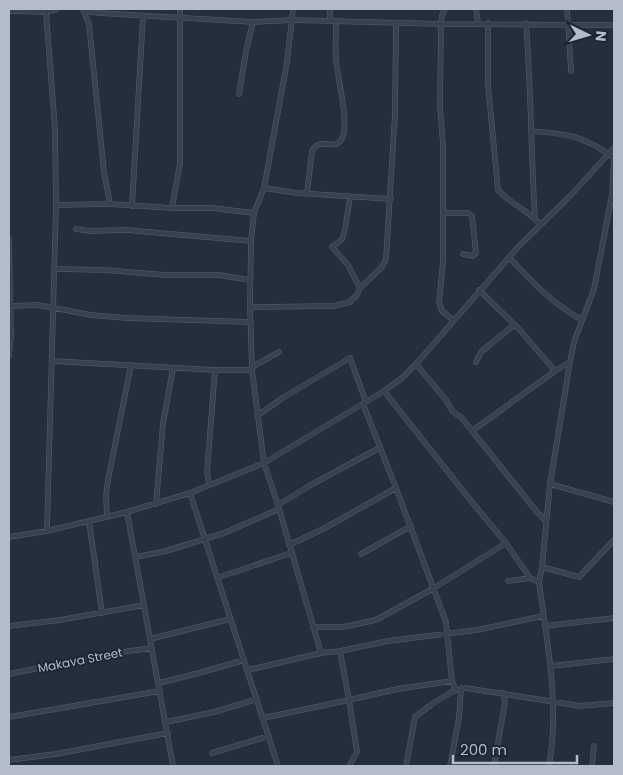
<svg xmlns="http://www.w3.org/2000/svg" width="623" height="775" viewBox="0 0 623 775" font-family="Poppins,sans-serif">
<style>
.lines{fill:none;stroke-linecap:round;stroke-linejoin:round}
.street-casing{stroke:#565f6c;stroke-width:5.5}
.street{stroke:#38414e;stroke-width:4.5}
.labels{text-anchor:middle;dominant-baseline:central;stroke-width:4;stroke-linejoin:round;paint-order:stroke}
.street-label{font-size:12px;fill:#b4bcc9;stroke:#1d2633}
</style>
<rect width="100%" height="100%" fill="#242f3e"/>
<g class="lines">
<!-- street casing -->
<g class="street-casing">
<path id="street" d="M82,9l8,3 9,1 154,9 39,-2 149,4 173,1
M293,9l-6,53 -23,126 -10,25 -3,28 -1,66 2,63 12,93 14,42 43,148
M330,9v12
M445,9l-3,6 -1,9 -1,83 3,37v117l-4,42 3,8 11,9
M476,9l2,14
M567,9l4,62
M83,10l6,14 15,148 6,32
M9,11l37,1 11,-3
M46,12l9,117 1,76 -9,326
M488,23v62l10,105c12,14 30,20 42,34
M526,23c5,66 5,130 9,196
M239,94l7,-43 7,-29
M532,131c35,3 50,4 79,25
M264,188l33,5 94,6
M307,193l5,-42c9,-16 21,1 29,-11 10,-12 -4,-64 -5,-80 -1,-13 0,-26 0,-39
M350,197c-1,7 -6,40 -8,42 -2,3 -7,5 -10,8l16,18 12,23
M56,205l54,-1 62,4h40l42,5
M132,206l11,-189
M172,208l8,-45v-154
M443,213h25l4,3 4,37 -3,3 -10,-2
M76,229l14,2 36,-1 125,11
M9,239l2,97 -2,20
M509,257c22,24 44,47 73,63
M55,269l50,1 61,5h53l31,5
M479,290l40,39 36,42
M9,306l29,-1 53,10 35,3 125,4
M250,307l84,-1 16,-4 7,-7 3,-7 22,-21 4,-8 9,-146 1,-90
M52,361l163,9h37
M476,362l5,-10 33,-27
M416,364l30,36 7,12 8,5 76,95 9,9
M252,367l27,-15
M384,391l87,110 35,42 24,35 9,4
M363,404l33,84 50,134 6,59 4,9
M257,416l27,-19 66,-39 16,44
M472,431l83,-60 15,-9
M550,484l64,18
M209,485l-2,-13 8,-102
M190,493l88,273
M156,504l7,-80 10,-56
M278,505l31,-19 70,-38
M127,512l46,254
M107,517l-1,-22 2,-15 23,-115
M89,521l13,92
M9,537l38,-6 80,-19 63,-19 74,-30 120,-72 18,-13 14,-14 103,-118 51,-50 44,-48
M289,545l36,-17 71,-40
M361,554l50,-28
M136,557l30,-6 58,-18 55,-24
M542,567l37,10 35,-37
M217,578l74,-25
M508,581l22,-3
M9,626l51,-6 84,-15
M545,626l69,-8
M313,627h30l33,-7 58,-32 72,-45
M150,639l80,-20
M340,651l9,49 48,-11 55,-8
M551,666l63,-7
M248,670l73,-17 19,-2 48,-10 89,-11 66,-14
M9,674l105,-21 38,-5
M159,683l40,-10 45,-13
M9,717l151,-26
M263,718l86,-18 8,52 -8,14
M166,722l48,-10 43,-13
M212,753l57,-17
M9,760l47,-6 112,-21
M406,766l9,-49 17,-13 21,-13 13,-3 114,18 34,-3
M450,766l9,-48 2,-30
M494,766l11,-64 -2,-9
M549,766c11,-62 -2,-123 -10,-184l3,-15 8,-83 20,-122 4,-20 20,-53 18,-94 2,-37
M592,766l2,-20"/>
</g>
<!-- street -->
<use href="#street" class="street"/>
</g>
<g class="labels">
<!-- street labels -->
<g class="street-label">
<text transform="translate(80 660) rotate(-11)">Makava Street</text>
</g>
</g>
<!-- border -->
<rect width="623" height="775" fill="none" stroke="#b4bcc9" stroke-width="20"/>
<!-- north arrow -->
<g transform="translate(588 35) rotate(95)" stroke="#1d2633" stroke-width="4" paint-order="stroke">
<path d="M0-4L9 19L0 12L-9 19Z" fill="#b4bcc9"/>
<text y="-8" font-size="14" font-weight="bold" text-anchor="middle" fill="#b4bcc9">N</text>
</g>
<!-- scale -->
<path d="M453 755v8h124v-8" fill="none" stroke="#b4bcc9" stroke-width="2.5"/>
<text x="460" y="755" font-size="15" fill="#b4bcc9" stroke="#1d2633" stroke-width="4" paint-order="stroke">200 m</text>
</svg>
